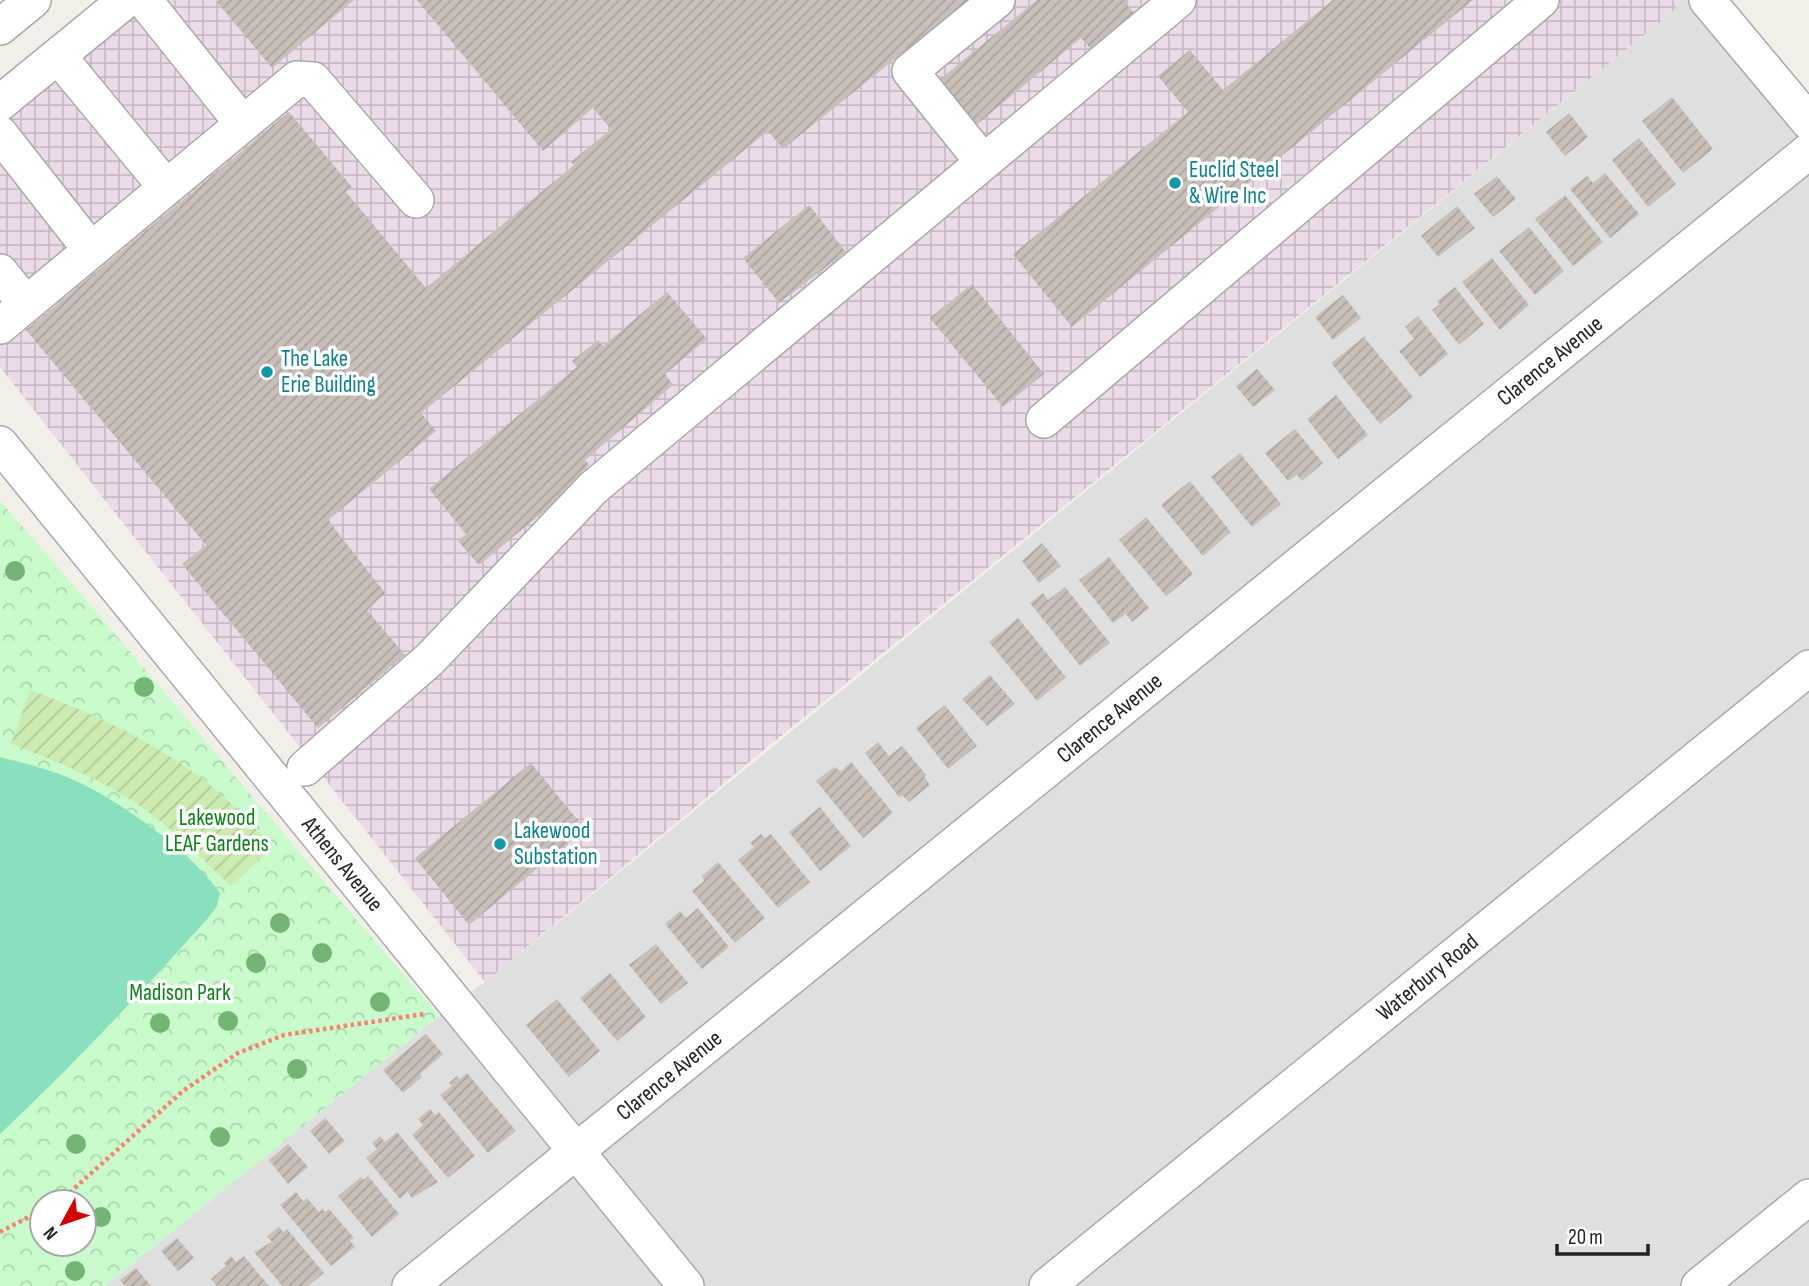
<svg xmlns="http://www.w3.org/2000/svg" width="1809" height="1286" viewBox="0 0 1809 1286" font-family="'Sofia Sans Condensed',sans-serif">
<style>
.residential{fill:#e0dfdf}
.industrial{fill:url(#industrial-grid)}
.park{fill:url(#park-crowns);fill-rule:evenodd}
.garden{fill:url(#garden-furrows)}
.pitch{fill:#88e0be}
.building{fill:url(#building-hatch)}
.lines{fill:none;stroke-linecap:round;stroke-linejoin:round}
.minor-casing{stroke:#a9a9a9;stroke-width:38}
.path{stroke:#fa8072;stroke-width:4.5;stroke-dasharray:3.5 3.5;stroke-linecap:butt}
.minor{stroke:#fff;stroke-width:35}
.tree{fill:#74b475}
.culture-dot{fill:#0f9aa8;stroke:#fff;stroke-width:2.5}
.labels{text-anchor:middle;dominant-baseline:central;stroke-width:7;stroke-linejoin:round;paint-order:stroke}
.culture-label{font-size:23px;fill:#0d838f;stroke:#fff;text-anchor:start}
.street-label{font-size:23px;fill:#222;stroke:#fff}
.park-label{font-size:23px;fill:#0c8416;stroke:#fff}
</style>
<defs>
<pattern id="industrial-grid" width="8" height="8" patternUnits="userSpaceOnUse" patternTransform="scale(1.75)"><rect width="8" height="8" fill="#ebdbe8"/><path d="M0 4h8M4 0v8" fill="none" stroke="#c9bcc7"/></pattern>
<pattern id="park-crowns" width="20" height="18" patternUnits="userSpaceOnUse" patternTransform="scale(1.75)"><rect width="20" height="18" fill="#c8facc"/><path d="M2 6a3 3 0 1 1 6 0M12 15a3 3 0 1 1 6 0" fill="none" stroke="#acd6af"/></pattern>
<pattern id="garden-furrows" width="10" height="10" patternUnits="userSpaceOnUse" patternTransform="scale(1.75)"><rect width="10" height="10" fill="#cdebb0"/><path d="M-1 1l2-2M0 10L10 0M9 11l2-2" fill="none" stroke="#b0c997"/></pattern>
<pattern id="building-hatch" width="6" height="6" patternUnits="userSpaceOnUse" patternTransform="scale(1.75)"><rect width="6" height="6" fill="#c7bfb8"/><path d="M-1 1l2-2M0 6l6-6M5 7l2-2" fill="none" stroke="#aba49e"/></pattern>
</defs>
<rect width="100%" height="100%" fill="#f2efe9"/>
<!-- residential -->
<path class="residential" d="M1683,0h4l122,148v1138h-1704l333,-269 47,-35 1186,-969z"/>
<!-- industrial -->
<path class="industrial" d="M105,0h1578l-12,13 -912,741 -274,228 -485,-615v-275z"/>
<!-- park -->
<path class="park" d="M0,501c148,168 289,342 436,511l2,5 -333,269h-105zM42,1202h42v42h-42z"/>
<!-- garden -->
<path class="garden" d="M30,690c74,27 152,64 209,121 11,11 22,24 33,36l-41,39c-25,-23 -49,-48 -76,-69 -43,-34 -94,-54 -144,-73z"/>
<!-- pitch -->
<path class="pitch" d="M0,757c23,6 45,11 67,20 47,19 125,75 153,116l-3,13 -9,12c-67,75 -135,147 -208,216z"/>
<!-- building -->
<path class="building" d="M220,0h134l-82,68 -55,-66z
M417,0h551l-185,149 -15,-18 -347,282 15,18 -108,89 57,73 -18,17 38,45 -87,73 -136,-164 24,-19 -180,-215 263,-218 63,75 -6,5 80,96 148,-123 -3,-3 40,-33 -18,-21 -50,43z
M1037,0h92l-3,3 8,10 -43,36 -10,-11 -106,88 -37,-45z
M1333,0h140l-401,327 -59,-73 175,-142 -30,-36 32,-26 33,40z
M1672,97l41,52 -30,24 -41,-52z
M1569,113l19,24 -23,19 -19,-24z
M1639,138l37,46 -28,23 -36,-47z
M1605,173l34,41 -29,24 -40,-49 17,-13 6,7z
M1497,176l19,23 -23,18 -19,-23z
M1565,195l38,47 -30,24 -38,-47z
M809,205l37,47 -67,51 -36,-45z
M1457,206l18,22 -37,29 -17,-21z
M1529,227l35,44 -29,24 -36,-44z
M1492,258l37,47 -29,25 -38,-48z
M972,284l72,90 -41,33 -73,-89z
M1455,287l29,37 -25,21 -27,-35 8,-6 -3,-3z
M667,292l40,47 -42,35 8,11 -88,75 4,5 -42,44 -68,56 -21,-24 8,-7 -37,-45 148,-122 -5,-6 26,-21 5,6z
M1343,295l18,23 -28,22 -18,-23z
M1418,316l30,38 -28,23 -21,-26 15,-12 -9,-12z
M1364,337l49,60 -33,27 -49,-61z
M1257,369l18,21 -22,17 -17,-21z
M1336,395l32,40 -30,24 -31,-40z
M1295,429l28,34 -21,18 -5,-6 -9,6 -23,-28z
M1240,453l41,51 -29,23 -41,-50z
M1190,481l41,51 -28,24 -42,-51z
M1146,517l47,57 -27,22 -47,-56z
M1042,543l19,23 -22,17 -17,-22z
M1109,557l40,51 -17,14 -6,-8 -13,9 -34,-43z
M1065,587l45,56 -30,23 -50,-63 13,-10 5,7z
M1018,618l48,59 -29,24 -48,-59z
M990,675l25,29 -28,22 -25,-27z
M945,705l32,41 -29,23 -32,-41z
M878,742l11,14 13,-10 24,29 -2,1 6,9 -21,17 -7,-7 -3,2 -34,-44z
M851,762l42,51 -30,25 -47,-57 18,-14 7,4z
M531,763l54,66 -116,96 -54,-67z
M820,807l31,39 -31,25 -31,-39z
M761,834l4,4 6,-4 39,48 -32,26 -40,-48 16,-13 -4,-4z
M718,862l47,56 -30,25 -43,-52 12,-10 -2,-5z
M698,908l31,39 -27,22 -37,-45 15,-13 6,7z
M656,944l32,39 -27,21 -32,-39z
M610,973l36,44 -29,24 -37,-43z
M557,999l43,52 -31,26 -43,-52z
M426,1034l17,20 -23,20 2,3 -19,16 -20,-23z
M467,1073l49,58 -28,22 -48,-58 12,-9 -3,-3 8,-7 3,3z
M430,1109l5,6 4,-3 36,44 -27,22 -36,-43 11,-10 -5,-6z
M325,1118l20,23 -16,13 -19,-23z
M397,1132l41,50 -26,16 -5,-6 -7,7 -34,-41 11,-9 -5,-6 8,-7 5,6z
M288,1144l20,23 -20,17 -19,-24z
M368,1176l31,38 -27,23 -34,-41 23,-19 3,3z
M296,1192l7,9 4,-3 12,14 4,-3 2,3 4,-3 25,29 -4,3 5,6 -24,19 -51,-61z
M279,1227l4,5 4,-3 37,44 -16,13h-26l-28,-34 18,-10 -5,-6z
M177,1238l17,20 -16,13 -17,-20z
M231,1256l5,6 8,-6 25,30h-52l-6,-7 15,-13 -2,-3z
M136,1268l15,18h-26l-5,-6z"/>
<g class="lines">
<!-- minor casing -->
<g class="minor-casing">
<g id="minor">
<path d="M144,0l99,124"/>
<path d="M1707,0l102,122"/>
<path d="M0,27l33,-27"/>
<path d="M58,56l108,131"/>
<path d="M0,103l126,-103"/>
<path d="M0,134l91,116"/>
<path d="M983,162l-73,-91 87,-71"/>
<path d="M0,272l26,32"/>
<path d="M0,326l297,-247 16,1 103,120"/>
<path d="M1044,420l497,-420"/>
<path id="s1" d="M0,444l686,842"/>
<path d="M305,768l125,-109 163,-171 585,-488"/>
<path id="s2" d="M410,1286l1399,-1135"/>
<path id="s3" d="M1047,1286l762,-618"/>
<path d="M1699,1286l110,-89"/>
</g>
</g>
<!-- path -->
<path class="path" d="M59,1202l124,-111 55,-38 46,-18 141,-21
M0,1232l42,-22"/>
<!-- minor -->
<use href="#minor" class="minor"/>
</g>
<!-- trees -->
<g class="tree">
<circle cx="15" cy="571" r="10"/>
<circle cx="144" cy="687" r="10"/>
<circle cx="280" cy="923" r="10"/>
<circle cx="322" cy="953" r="10"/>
<circle cx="256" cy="963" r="10"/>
<circle cx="380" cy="1002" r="10"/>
<circle cx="228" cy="1021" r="10"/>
<circle cx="160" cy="1023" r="10"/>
<circle cx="297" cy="1069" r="10"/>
<circle cx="220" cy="1137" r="10"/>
<circle cx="76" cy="1144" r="10"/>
<circle cx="101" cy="1217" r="10"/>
<circle cx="75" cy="1271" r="10"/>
</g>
<!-- markers -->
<g class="culture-dot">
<circle cx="1175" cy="183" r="7"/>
<circle cx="267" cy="372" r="7"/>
<circle cx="500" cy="844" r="7"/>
</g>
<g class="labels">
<!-- culture labels -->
<g class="culture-label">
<text x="1189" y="170">Euclid Steel<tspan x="1189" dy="26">&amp; Wire Inc</tspan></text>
<text x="281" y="359">The Lake<tspan x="281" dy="26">Erie Building</tspan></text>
<text x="514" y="831">Lakewood<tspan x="514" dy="26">Substation</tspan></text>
</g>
<!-- street labels -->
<g class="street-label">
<text stroke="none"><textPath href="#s2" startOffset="1468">Clarence Avenue</textPath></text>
<text stroke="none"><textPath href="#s2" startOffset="901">Clarence Avenue</textPath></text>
<text stroke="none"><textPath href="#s1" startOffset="542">Athens Avenue</textPath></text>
<text stroke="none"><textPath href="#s3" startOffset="490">Waterbury Road</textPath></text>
<text stroke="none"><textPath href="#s2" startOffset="334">Clarence Avenue</textPath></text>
</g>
<!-- park labels -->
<g class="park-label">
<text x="217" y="818">Lakewood<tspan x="217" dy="26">LEAF Gardens</tspan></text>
<text x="180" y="993">Madison Park</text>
</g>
</g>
<!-- north arrow -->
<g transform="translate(63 1223) rotate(230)"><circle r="33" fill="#ffffff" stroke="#a7a7a7" stroke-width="2"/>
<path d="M0-5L12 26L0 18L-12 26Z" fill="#d40000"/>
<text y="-10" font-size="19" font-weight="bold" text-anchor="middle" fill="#222222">N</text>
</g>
<!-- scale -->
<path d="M1557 1244v10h91v-10" fill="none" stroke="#222222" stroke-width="3.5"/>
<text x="1568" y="1244" font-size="21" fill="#222222" stroke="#ffffff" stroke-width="5" paint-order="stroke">20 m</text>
</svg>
